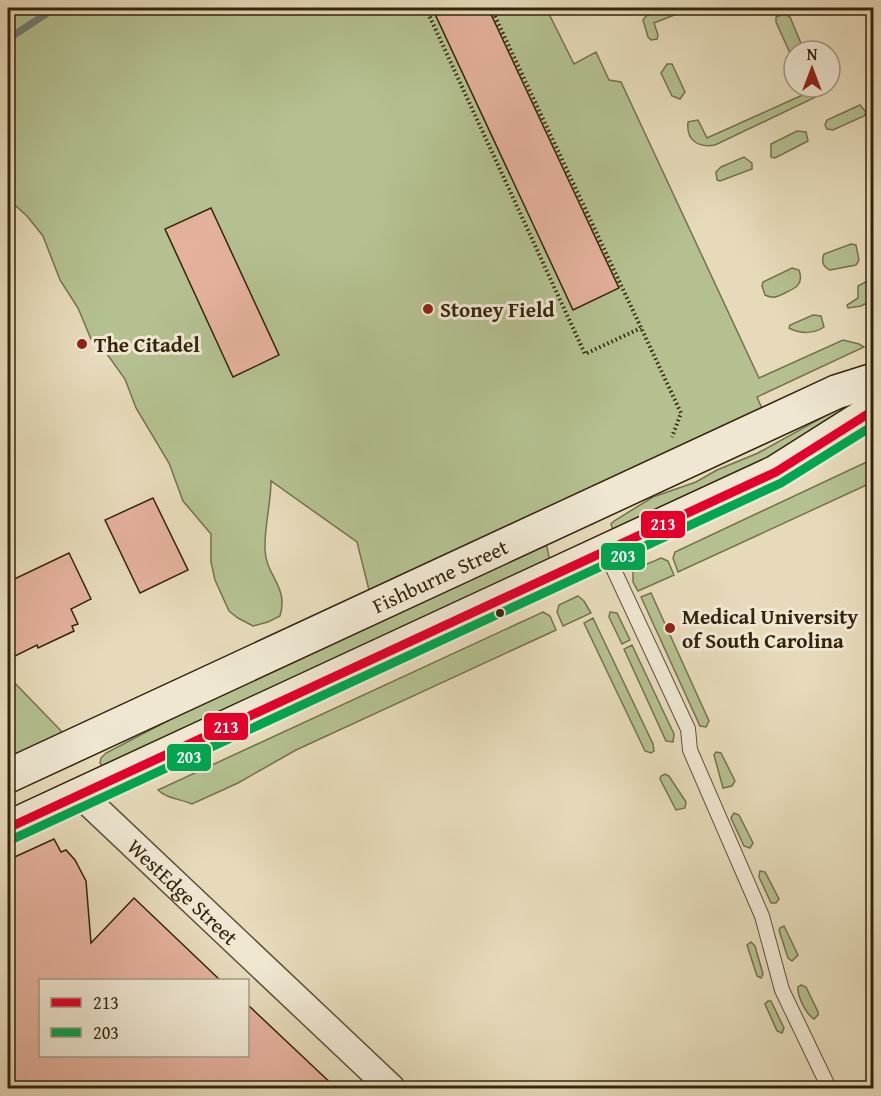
<svg xmlns="http://www.w3.org/2000/svg" width="881" height="1096" viewBox="0 0 881 1096" font-family="'Gentium Book Plus',serif">
<style>
.green{fill:#b4c090;stroke:#74724e;stroke-width:1.5}
.lines{fill:none;stroke-linecap:round;stroke-linejoin:round}
.stream{stroke:#707d74;stroke-width:7}
.building{fill:#e4b19d;stroke:#34240d;stroke-width:1.5}
.lane-casing{stroke:#605238;stroke-width:16}
.street-casing{stroke:#605238;stroke-width:30}
.secondary-casing{stroke:#34240d;stroke-width:36}
.path{stroke:#34240d;stroke-width:4;stroke-dasharray:1.5 3;stroke-linecap:butt}
.lane{stroke:#efe7d2;stroke-width:14}
.street{stroke:#efe7d2;stroke-width:27}
.secondary{stroke:#efe7d2;stroke-width:33}
.bus-1-casing{stroke:#efe7d2;stroke-width:14}
.bus-2-casing{stroke:#efe7d2;stroke-width:14}
.bus-1{stroke:#e4002b;stroke-width:9}
.bus-2{stroke:#00a651;stroke-width:9}
.poi-dot{fill:#8f2418;stroke:#efe7d2;stroke-width:2}
.bus-dot{fill:#34240d;stroke:#efe7d2;stroke-width:2}
.labels{text-anchor:middle;dominant-baseline:central;stroke-width:6;stroke-linejoin:round;paint-order:stroke}
.poi-label{font-size:21px;font-weight:bold;fill:#34240d;stroke:#efe7d2;text-anchor:start}
.street-label{font-size:21px;fill:#34240d;stroke:#efe7d2}
.line-badge{stroke:#efe7d2;stroke-width:2}
.badge-label{font-size:16px;text-anchor:middle;font-weight:bold;fill:#fff}
</style>
<rect width="100%" height="100%" fill="#e6daba"/>
<filter id="stains"><feTurbulence type="fractalNoise" baseFrequency=".00333" numOctaves="4"/><feColorMatrix values="0 0 0 0 .2 0 0 0 0 .09 0 0 0 0 .02 0 0 0 .5 -.17"/></filter>
<radialGradient id="worn" r=".72"><stop offset=".6" stop-color="#630" stop-opacity="0"/><stop offset="1" stop-color="#630" stop-opacity=".3"/></radialGradient>
<!-- green -->
<path class="green" d="M8,8h117l2,4 1,-4h418l28,56 22,-12 13,28 12,2 138,296 84,-38 16,4 5,3 -107,50 6,14 -393,183 -13,-52 -86,-61c0,22 -7,47 -6,69 1,26 24,37 15,66l-12,6 -15,4 -15,-8 -9,-7 -14,-31 -4,-18v-28l-28,-33 -14,-38 -33,-55 -11,-29 -18,-25 -16,-15 -13,-31 -18,-28 -17,-44 -16,-20 -19,-17z
M667,8h25l-38,15 4,12 -1,4 -6,1 -3,-3 -5,-17 3,-4z
M784,14l6,3 13,31 -1,3h-8v3l-4,-1 -14,-31v-5z
M667,64h5l13,28 -5,7 -8,-3 -11,-23z
M805,87h13l3,6 -3,3 -103,49c-16,3 -29,-4 -27,-23l10,-2 9,18 100,-45z
M860,105l6,7 -2,4 -31,14 -6,-1 -2,-4 2,-5z
M797,131l9,1 2,9 -33,17 -4,-1v-13z
M744,157l8,6v6l-32,12 -3,-1 -1,-8 5,-5z
M851,244l5,1 3,15 -3,5 -26,5c-7,-3 -9,-9 -6,-16z
M792,268l7,2c5,14 -3,18 -14,23 -8,4 -12,6 -20,2l-3,-9 1,-4z
M871,279l2,1v20l-12,6 -13,2 -1,-3 11,-7v-12z
M813,315l8,1 3,11c-10,7 -24,7 -35,1l1,-3z
M850,406l-80,55 -156,72 -3,-9 3,-3 39,-24 43,-15 21,-12 41,-17 83,-46z
M873,459v23l-195,90 -5,-14 2,-6z
M542,543l5,4 3,15 -447,205 -3,-4 1,-5 5,-5 90,-47z
M661,558l7,3 6,14 -36,16 -5,-9v-12z
M651,593l58,128 -3,6 -6,-1 -59,-129z
M578,596l6,5 7,12 -28,13 -6,-14 2,-7z
M543,612l7,4 6,14 -260,120 -58,33 -46,21c-11,-5 -25,-5 -34,-14z
M610,612l7,1 13,27 -8,4 -13,-27z
M593,618l60,126 1,7 -3,2 -6,-2 -61,-128z
M632,645l42,89 -1,8 -7,-1 -42,-92z
M8,676l57,59 -57,27z
M716,752l5,1 14,28 -3,5 -9,2 -9,-33z
M665,774l4,2 17,26 -1,6 -9,2 -16,-31 1,-3z
M734,813l5,2 14,28 -3,5 -6,-2 -13,-28z
M760,871l5,1 14,27 -3,4h-5l-12,-26z
M784,926l14,29 -6,6 -4,-3 -9,-28 1,-2z
M751,942l4,4 8,28 -2,4 -4,-2 -10,-31z
M801,985l5,2 12,25v3l-4,4c-8,-5 -17,-23 -16,-32z
M768,1001h3l13,27 -2,5 -5,-2 -12,-27z"/>
<g class="lines">
<!-- stream -->
<path class="stream" d="M8,39l47,-31"/>
</g>
<!-- building -->
<path class="building" d="M448,8h40l131,280 -46,22 -138,-296z
M211,208l68,147 -46,22 -68,-148z
M153,498l35,72 -48,23 -35,-73z
M69,553l22,46 -20,10 7,15 -6,2 2,5 -36,17 -1,-3 -24,12 -5,-11v-64z
M54,839l7,13 5,-2 9,10 11,21 5,62 43,-45 87,83h-181v75h208v-51l89,84h-329v-229z"/>
<g class="lines">
<!-- lane casing -->
<g class="lane-casing">
<path id="lane" d="M606,553l82,176 2,21 72,166 20,74 47,98"/>
</g>
<!-- street casing -->
<g class="street-casing">
<g id="street">
<path id="s1" d="M80,794l311,294"/>
</g>
</g>
<!-- secondary casing -->
<g class="secondary-casing">
<g id="secondary">
<path id="s2" d="M8,776l828,-384 38,-12"/>
<path d="M8,828l768,-356 98,-62"/>
</g>
</g>
<!-- path -->
<path class="path" d="M441,8l-13,5 157,341 56,-26
M491,8l190,405 -9,24"/>
<!-- lane -->
<use href="#lane" class="lane"/>
<!-- street -->
<use href="#street" class="street"/>
<!-- secondary -->
<use href="#secondary" class="secondary"/>
<!-- bus-1 casing -->
<g class="bus-1-casing">
<path id="bus-1" d="M8,828l768,-356 98,-62"/>
</g>
<!-- bus-2 casing -->
<g class="bus-2-casing">
<path id="bus-2" d="M13,839l768,-356 93,-58"/>
</g>
<!-- bus-1 -->
<use href="#bus-1" class="bus-1"/>
<!-- bus-2 -->
<use href="#bus-2" class="bus-2"/>
</g>
<!-- markers -->
<g class="poi-dot">
<circle cx="428" cy="309" r="6"/>
<circle cx="82" cy="344" r="6"/>
<circle cx="670" cy="628" r="6"/>
</g>
<circle class="bus-dot" cx="500" cy="613" r="5"/>
<g class="labels">
<!-- poi labels -->
<g class="poi-label">
<text x="440" y="309">Stoney Field</text>
<text x="94" y="344">The Citadel</text>
<text x="682" y="616">Medical University<tspan x="682" dy="24">of South Carolina</tspan></text>
</g>
<!-- street labels -->
<g class="street-label">
<text stroke="none"><textPath href="#s2" startOffset="476">Fishburne Street</textPath></text>
<text stroke="none"><textPath href="#s1" startOffset="142">WestEdge Street</textPath></text>
</g>
</g>
<g class="line-badge">
<rect x="640" y="510" width="46" height="29" rx="6" fill="#e4002b"/>
<rect x="600" y="542" width="46" height="29" rx="6" fill="#00a651"/>
<rect x="203" y="712" width="46" height="29" rx="6" fill="#e4002b"/>
<rect x="166" y="743" width="46" height="29" rx="6" fill="#00a651"/>
</g>
<g class="badge-label">
<text x="663" y="530">213</text>
<text x="623" y="562">203</text>
<text x="226" y="733">213</text>
<text x="189" y="763">203</text>
</g>
<!-- margin -->
<rect width="881" height="1096" fill="none" stroke="#e6daba" stroke-width="30"/>
<rect x="9" y="9" width="863" height="1078" fill="none" stroke="#34240d" stroke-width="3"/>
<rect x="15" y="15" width="851" height="1066" fill="none" stroke="#34240d" stroke-width="1.5"/>
<!-- legend -->
<rect x="39" y="979" width="210" height="78" fill="#efe7d2" stroke="#a49983" stroke-width="1.5"/>
<rect x="51" y="998" width="30" height="9" fill="#e4002b" stroke="#a49983" stroke-width="1.5"/>
<text x="93" y="1009" font-size="18" fill="#34240d">213</text>
<rect x="51" y="1028" width="30" height="9" fill="#00a651" stroke="#a49983" stroke-width="1.5"/>
<text x="93" y="1039" font-size="18" fill="#34240d">203</text>
<!-- north arrow -->
<g transform="translate(812 69)"><circle r="28" fill="#efe7d2" stroke="#a49983" stroke-width="1.5"/>
<path d="M0-4.5L10 22L0 15L-10 22Z" fill="#8f2418"/>
<text y="-9" font-size="16" font-weight="bold" text-anchor="middle" fill="#34240d">N</text>
</g>
<rect width="100%" height="100%" filter="url(#stains)"/>
<rect width="100%" height="100%" fill="url(#worn)"/>
</svg>
